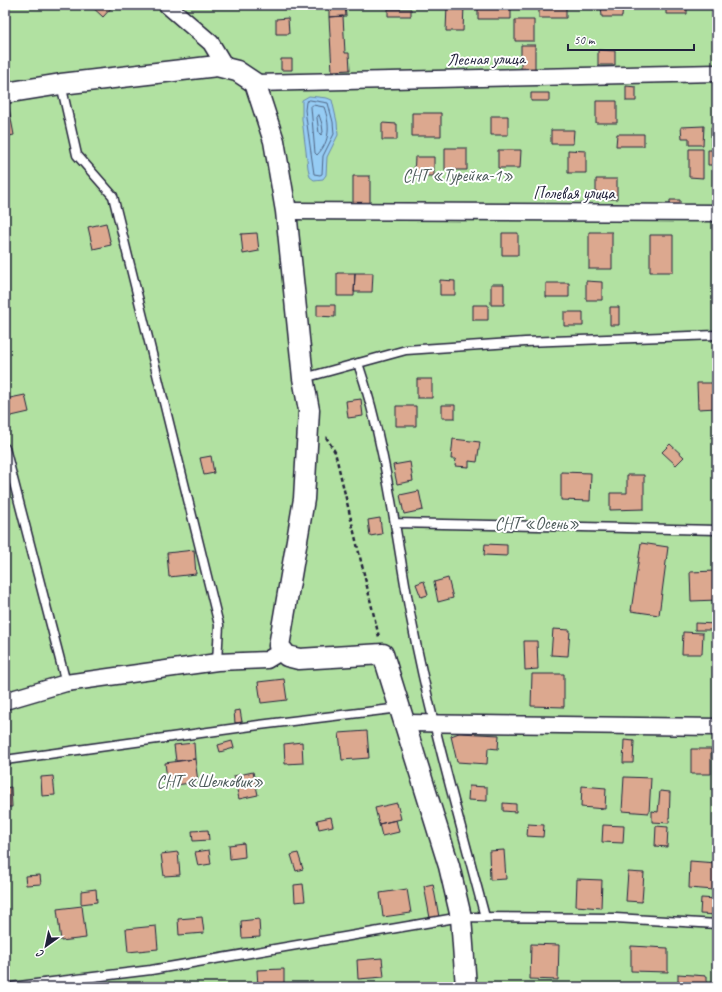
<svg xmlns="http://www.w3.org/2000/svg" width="722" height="992" viewBox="0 0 722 992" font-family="Caveat,sans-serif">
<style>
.green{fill:#b1e1a1;stroke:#6a826e}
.water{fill:#96ccf4;stroke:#6888aa}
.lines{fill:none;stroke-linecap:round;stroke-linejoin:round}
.shore{stroke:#506685;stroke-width:1}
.building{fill:#dca88f;stroke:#22223b}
.service-casing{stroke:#22223b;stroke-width:11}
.minor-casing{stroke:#22223b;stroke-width:19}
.tertiary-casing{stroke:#22223b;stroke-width:23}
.path{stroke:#22223b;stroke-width:2.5;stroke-dasharray:4 3;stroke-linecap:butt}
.service{stroke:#fff;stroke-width:8}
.minor{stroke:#fff;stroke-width:16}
.tertiary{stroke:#fff;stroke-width:20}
.labels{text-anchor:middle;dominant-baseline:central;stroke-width:4;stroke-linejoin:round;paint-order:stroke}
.street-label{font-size:17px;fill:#22223b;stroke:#fff}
.park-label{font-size:17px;fill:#4d5b5a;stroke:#fff}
</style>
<rect width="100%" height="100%" fill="#f8eee9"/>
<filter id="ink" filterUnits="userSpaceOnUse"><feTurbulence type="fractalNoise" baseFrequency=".025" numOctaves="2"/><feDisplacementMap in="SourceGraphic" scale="8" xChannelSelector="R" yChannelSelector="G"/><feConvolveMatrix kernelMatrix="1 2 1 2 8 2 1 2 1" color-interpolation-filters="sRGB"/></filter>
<g filter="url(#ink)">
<!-- green -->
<path class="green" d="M5,5h712v982h-712z"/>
<!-- water -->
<path class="water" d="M309,96l18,2 5,2 5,22 1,13 -11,22 -1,18 -3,4 -9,1 -4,-3 -2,-9 -6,-49v-19z"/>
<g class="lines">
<!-- shore -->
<path class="shore" d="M310,100l18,3 5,19 1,12 -11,22 -1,18 -2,1 -6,-1 -9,-64 1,-8z
M313,105l11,2c6,17 7,34 -7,48l-2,-2 -4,-46z
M319,115l3,9 1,8 -2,3 -2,-2 -2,-15z"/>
</g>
<!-- building -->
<path class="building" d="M90,5h24l-11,12z
M329,5h16l1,11 -17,1z
M447,5h17l-1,26h-17z
M478,5h33v14h-33z
M539,5h27v13h-27z
M601,5h22l-1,12h-20z
M666,5h21v9h-21z
M388,9h23v7h-23z
M343,16l2,37h4l1,17 -18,1 -3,-54z
M288,18l1,16h-13v-15z
M515,20h19v21h-19z
M521,45h14v24h-14z
M598,50l17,1v14h-17z
M281,59h11v11h-11z
M626,86l10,1v14h-10z
M531,93h18v8h-18z
M596,101h21v22h-21z
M9,108l5,27 -9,2v-28z
M412,113h29v23h-29z
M491,116h17v19h-17z
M382,123l15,1v16h-15z
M704,126l-1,19h-14v-7h-7l-1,-11z
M711,127h6v19h-6z
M551,130h23l-1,14h-22z
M617,134h27v12h-28z
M445,148h22v22h-22z
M689,149h14v29l-14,-1z
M498,150h23l-1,18h-22z
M568,150l18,1v22h-18z
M708,150h9v15h-9z
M415,157h19v19h-20z
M353,176h17v29h-17z
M596,179h21v20h-21z
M670,200h10v8h-10z
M106,223l5,22 -18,4 -5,-22z
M589,232h23v37h-23z
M257,233l2,18 -16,3 -2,-20z
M502,233h16v22h-16z
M650,235h23v37h-23z
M716,238h1v16h-1z
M337,273h18l-1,23h-17z
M355,273h18l-1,19h-18z
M440,280l15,1v14h-15z
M586,281l16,1v18h-16z
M546,283h23v14h-23z
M491,284h13v21h-13z
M317,305h18v12l-18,-1z
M473,305h15v15h-15z
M610,307h9v18h-9z
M564,312h19v14h-19z
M417,379h15v19h-15z
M697,383h20v25l-19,1z
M25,395l4,17 -22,5 -2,-18z
M361,399l2,17 -15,2 -2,-17z
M442,405h13v13h-13z
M396,406h20v20h-20z
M453,439l27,3 -3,20 -8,-1v6l-14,-1 1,-7h-5z
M670,444l14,13 -8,8 -14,-13z
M211,456l3,17 -10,2 -4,-17z
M410,462l3,19 -16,3 -4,-19z
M561,472l30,1 -1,28 -29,-1z
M627,475h17v34l-34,1v-17h17z
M419,491l4,19 -19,4 -4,-19z
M380,518l2,16 -12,2 -2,-16z
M641,543l27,4 -9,68 -28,-4z
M485,544l22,1v11l-23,-1z
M194,550l2,24 -27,3 -2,-24z
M716,571l1,29 -26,1 -1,-29z
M448,578l5,20 -15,4 -4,-20z
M424,581l4,14 -7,2 -5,-13z
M695,623l22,1v6h-22z
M553,629l17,1 -2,26 -17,-1z
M683,632l20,1 -1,21h-20z
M524,641h13l1,28 -13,1z
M532,674h32v33l-33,-1z
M284,679l3,21 -26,3 -3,-21z
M240,710l2,12 -7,1 -1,-12z
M367,731l2,27 -27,2 -3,-27z
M459,733l40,2 -1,14 -10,-1 -1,16 -30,-2 -6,-26z
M624,740l10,1 -1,22h-10z
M232,741l2,7 -14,4 -2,-7z
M302,742l1,21 -18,1 -1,-20z
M194,743l1,16 -19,2 -2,-16z
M691,749h20v25h-20z
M195,759l3,23 -30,4 -3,-23z
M253,772l5,23 -19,4 -5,-23z
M53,776l2,19 -13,1 -1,-19z
M624,777l27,1 -2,35 -27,-2z
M469,786l18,1v14l-19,-1z
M582,786l24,2 -1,21 -24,-2z
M11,787l1,20h-7v-19z
M660,791l10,1 -1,31 -17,-1v-11l6,1z
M397,803l4,16 -22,5 -4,-16z
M503,803l13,1v8l-13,-1z
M331,817l2,9 -14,3 -2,-9z
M396,820l3,12 -17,4 -3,-12z
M528,824l16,1 -1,12 -16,-1z
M603,825l21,1 -1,17 -21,-1z
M656,826l12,1 -1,20 -12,-1z
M208,830l1,10 -16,1 -1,-10z
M244,843l1,14 -15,2 -1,-14z
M209,850l2,14 -13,2 -3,-14z
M504,850l2,29 -16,1 -1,-29z
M178,852l2,23 -16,1 -3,-22z
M298,853l5,16 -7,2 -5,-16z
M690,861l26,2 -2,27 -25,-2z
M628,872l16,1 -2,29 -16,-1z
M40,875l1,9 -15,1 -1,-9z
M577,879l25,1 -1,28 -25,-2z
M303,884l2,17 -10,1 -1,-17z
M433,884l6,33 -9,1 -6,-32z
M96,889l1,13 -16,2v-13z
M407,889l4,24 -28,4 -3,-24z
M701,898l16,1v16l-17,-1z
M82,906l4,32 -25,3 -4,-32z
M202,917l2,16 -25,2 -1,-16z
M259,919l1,18 -18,1 -1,-17z
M156,926l2,23 -30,3 -2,-23z
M531,944l28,1 -1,35 -28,-1z
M631,946l37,2v24l-37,-1z
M382,958l2,19 -26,2 -1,-19z
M284,969v17l-26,1 -1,-17z
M678,974l29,2v11h-29z"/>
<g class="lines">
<!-- service casing -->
<g class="service-casing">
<path id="service" d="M61,84l16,71 36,41 106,429 -2,37
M358,363c28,82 37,169 53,255 19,101 48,200 74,299
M304,378l102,-28 119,-8 192,-7
M5,448l61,235
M395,523l322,7
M5,760l254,-35 141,-17
M11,987l140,-17 310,-53 154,1 102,6"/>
</g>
<!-- minor casing -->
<g class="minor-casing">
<path id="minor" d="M167,5l44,38 15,25
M255,83l462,-10
M286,211l431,2
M5,701l61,-18 151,-21 50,-2 15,-9
M406,723l311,4"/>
</g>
<!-- tertiary casing -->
<g class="tertiary-casing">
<path id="tertiary" d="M5,93l56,-9 156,-18 20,5 18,12 19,58 12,70 17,167 6,32 -5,89 -25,147 8,10 12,3 84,-5 66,212 12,51 5,70"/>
</g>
<!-- path -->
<path class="path" d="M326,437l9,15 44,185"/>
<!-- service -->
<use href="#service" class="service"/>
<!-- minor -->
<use href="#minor" class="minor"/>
<!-- tertiary -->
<use href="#tertiary" class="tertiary"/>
</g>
</g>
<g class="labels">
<!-- street labels -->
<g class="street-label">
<text transform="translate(486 59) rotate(-1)">Лесная улица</text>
<text x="574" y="193">Полевая улица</text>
</g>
<!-- park labels -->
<g class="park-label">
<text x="458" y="175">СНТ «Турейка-1»</text>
<text x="537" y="523">СНТ «Осень»</text>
<text x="210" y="781">СНТ «Шелковик»</text>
</g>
</g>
<!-- margin -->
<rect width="722" height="992" fill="none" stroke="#fff" stroke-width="20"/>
<rect x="10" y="10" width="702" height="972" fill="none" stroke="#22223b" stroke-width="1.5" filter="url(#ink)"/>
<!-- north arrow -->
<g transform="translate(46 946) rotate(213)" stroke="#ffffff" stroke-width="3" paint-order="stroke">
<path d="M0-3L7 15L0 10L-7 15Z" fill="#22223b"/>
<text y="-6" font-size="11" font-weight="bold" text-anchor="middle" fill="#22223b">С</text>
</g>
<!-- scale -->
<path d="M568 44v6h126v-6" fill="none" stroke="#22223b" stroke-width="2"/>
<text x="574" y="44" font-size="12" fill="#22223b" stroke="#ffffff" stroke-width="3" paint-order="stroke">50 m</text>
</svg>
